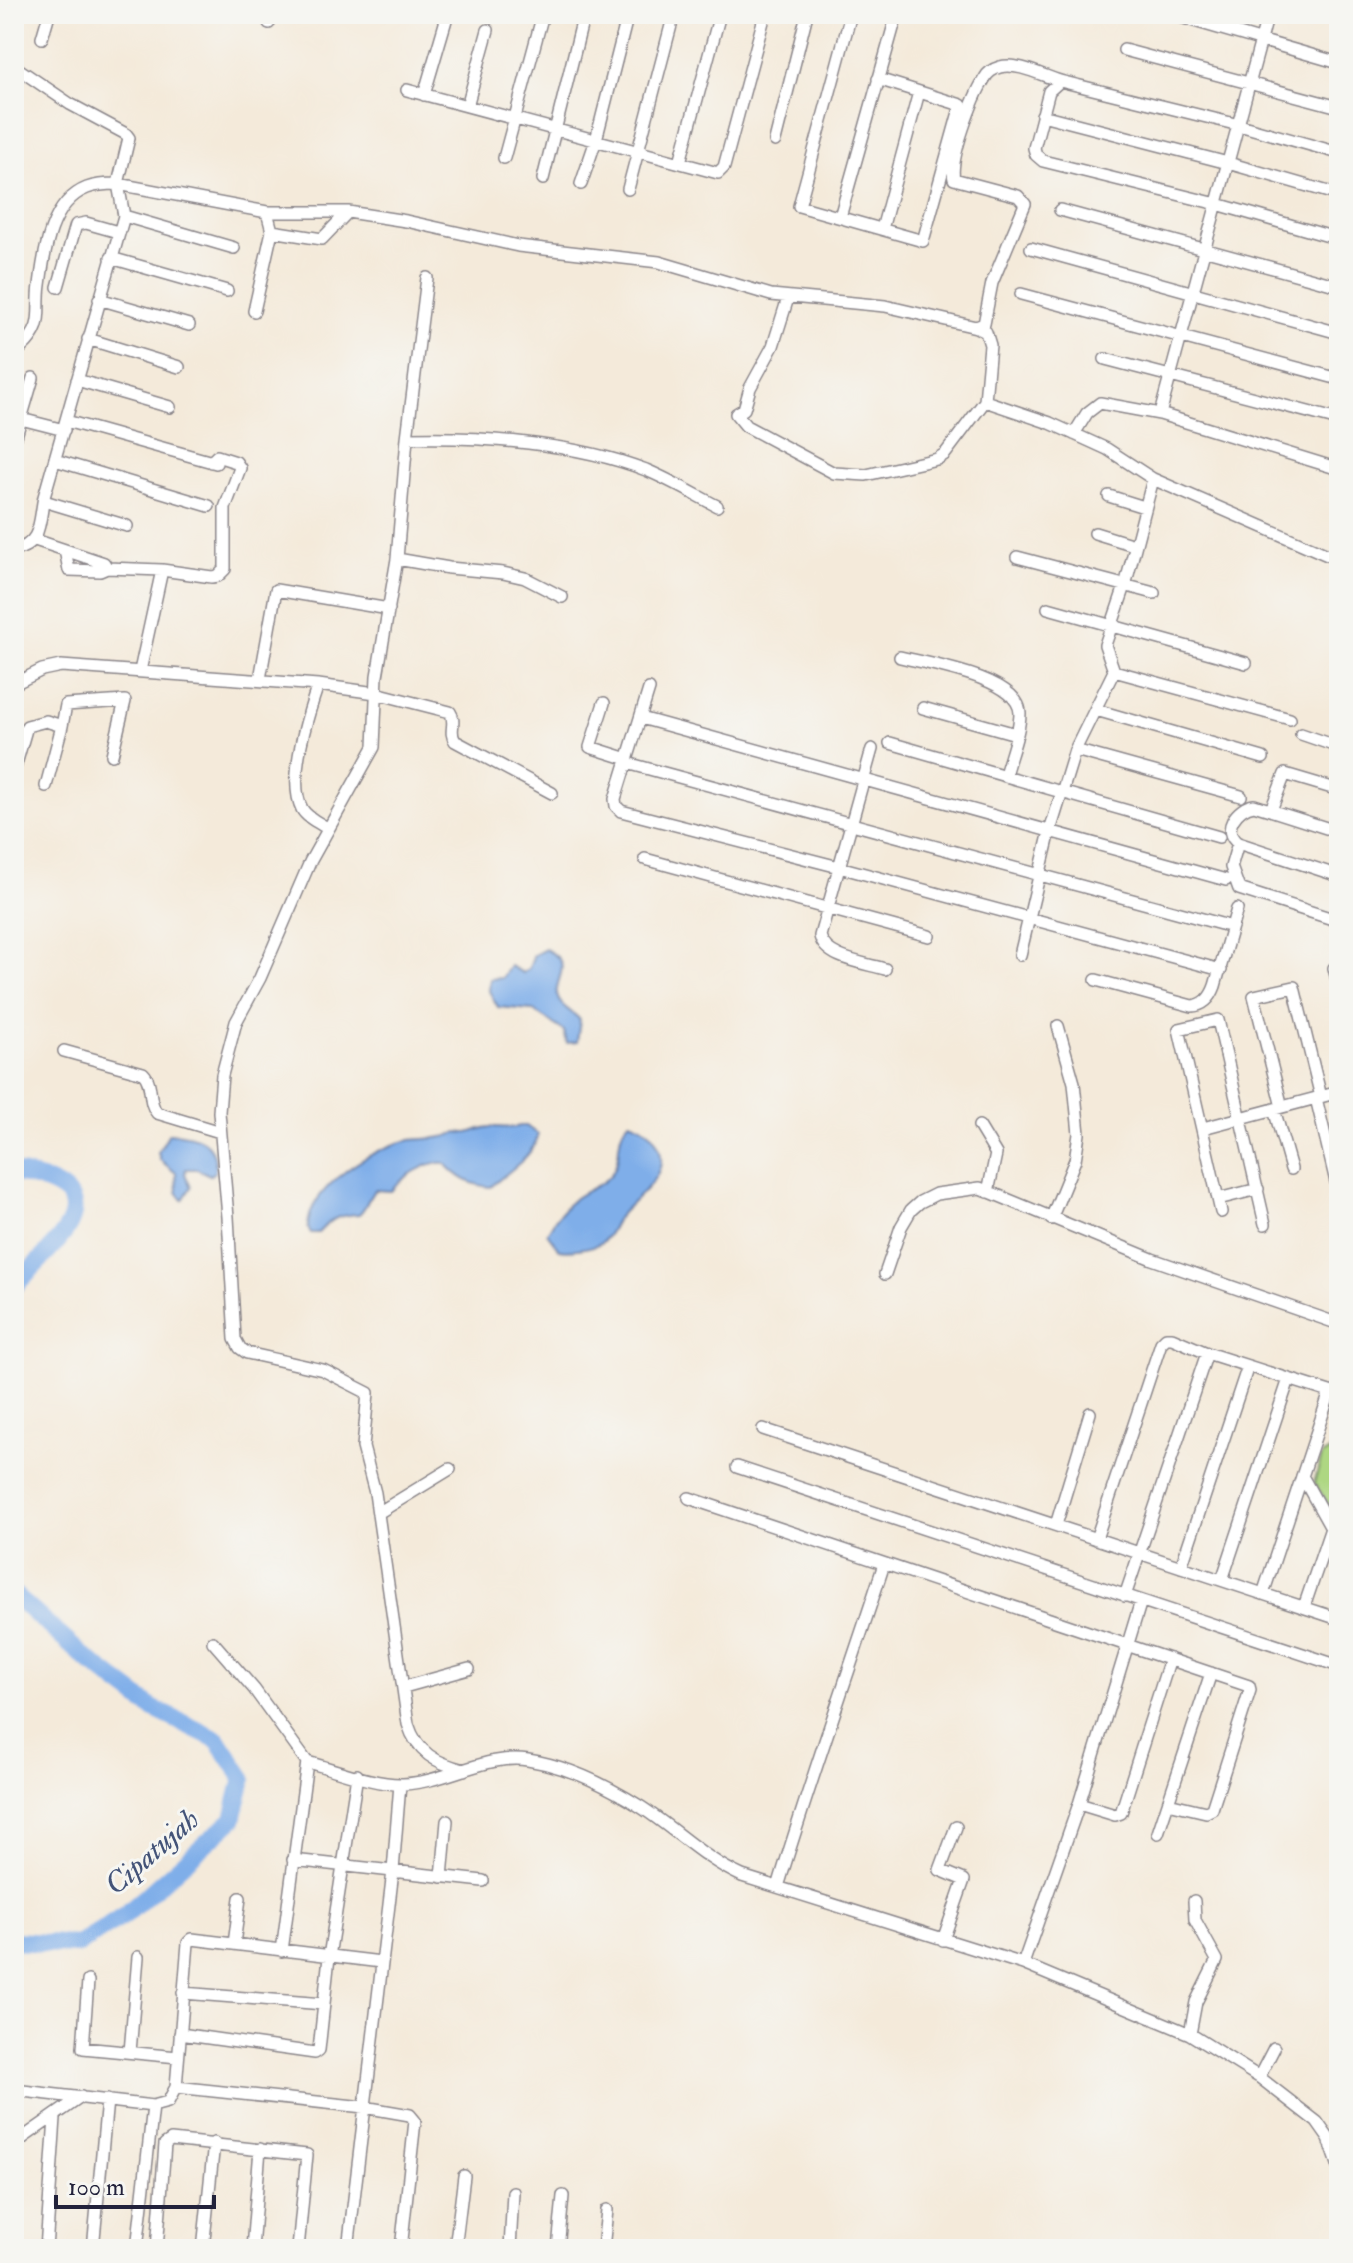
<svg xmlns="http://www.w3.org/2000/svg" width="1353" height="2263" viewBox="0 0 1353 2263" font-family="'IM FELL Double Pica',serif">
<style>
.green{fill:#aed782;stroke:#687c5e;stroke-width:2}
.water{fill:#7faee9;stroke:#506892;stroke-width:2}
.lines{fill:none;stroke-linecap:round;stroke-linejoin:round}
.river{stroke:#7faee9;stroke-width:18}
.street-casing{stroke:#8b868a;stroke-width:14}
.street{stroke:#fff;stroke-width:11}
.labels{text-anchor:middle;dominant-baseline:central;stroke-width:6;stroke-linejoin:round;paint-order:stroke}
.water-label{font-size:30px;font-style:italic;fill:#435378;stroke:#f6f6f2}
</style>
<rect width="100%" height="100%" fill="#f6f6f2"/>
<filter id="ink" filterUnits="userSpaceOnUse"><feTurbulence type="fractalNoise" baseFrequency=".0125" numOctaves="2"/><feDisplacementMap in="SourceGraphic" scale="16" xChannelSelector="R" yChannelSelector="G"/><feConvolveMatrix kernelMatrix="1 2 1 2 8 2 1 2 1" color-interpolation-filters="sRGB"/></filter>
<filter id="wash" filterUnits="userSpaceOnUse"><feTurbulence type="fractalNoise" baseFrequency=".006" numOctaves="4" result="noise"/><feDisplacementMap in="SourceGraphic" scale="32" xChannelSelector="R" yChannelSelector="G"/><feGaussianBlur stdDeviation="1.8" result="paint"/><feColorMatrix in="noise" values="0 0 0 0 0 0 0 0 0 0 0 0 0 0 0 0 0 1.4 0 .05"/><feComposite in="paint" operator="in"/></filter>
<g filter="url(#wash)">
<rect width="100%" height="100%" fill="#f4eada"/>
<!-- green -->
<path class="green" d="M1339,1445v76l-11,-7 2,-8 -16,-23 8,-27z"/>
<!-- water -->
<path class="water" d="M545,949c33,16 6,30 13,49 2,9 17,15 22,22l-3,22 -10,1 -3,-12 -32,-21 -34,-3 -9,-16 1,-12 12,-1 8,-12 13,7 6,-5 5,-13z
M630,1121c11,4 19,8 25,18 21,34 -16,54 -36,77 -6,7 -10,21 -17,26 -9,6 -32,9 -43,7l-12,-16c7,-13 17,-26 28,-35 12,-9 29,-13 37,-25 11,-16 2,-40 18,-52z
M520,1126h6l12,8c-4,24 -31,37 -47,53 -21,-2 -32,-9 -46,-24 -19,-2 -42,14 -54,28l-16,-1c-7,6 -7,16 -16,24 -21,1 -27,4 -41,19h-7l-3,-5c0,-41 66,-81 102,-88 14,-2 35,0 47,-8 16,3 14,-1 27,-4 12,-3 24,2 36,-2z
M169,1133c26,1 49,7 46,39l-5,3 -13,-6h-11l-1,5 6,13 -8,13 -6,-8 -1,-19 -16,-13 -2,-8z"/>
<g class="lines">
<!-- river -->
<path class="river" d="M14,1172c16,5 39,9 52,21 29,27 -37,74 -52,94
M14,1595l69,61 69,52 66,32 25,38 -10,41 -107,95 -49,31 -63,-4"/>
</g>
</g>
<g filter="url(#ink)">
<g class="lines">
<!-- street casing -->
<g class="street-casing">
<path id="street" d="M851,14l-52,192 124,35 38,-136 -83,-26
M1170,14l169,49
M1268,14l-108,400 179,55
M1328,14l11,3
M269,23l2,-9
M42,38l7,-24
M1124,50l215,57
M14,66l56,38 56,30 3,4 -11,46 6,32 -80,281c-5,24 -2,48 -30,53
M407,90l311,83 6,-6 41,-153
M424,95l22,-75
M467,106l21,-76
M1042,115l186,48 111,32
M775,141l32,-127
M1339,153l-100,-28 -179,-44 -11,10 -15,57 2,7 7,6 174,43 122,35
M504,158l39,-144
M680,162l40,-148
M543,179l41,-165
M581,184l15,-44 32,-126
M628,189l46,-175
M1060,210l279,76
M124,216l110,32
M840,217l57,-203
M882,229l37,-137
M272,231l50,8 26,-27
M1031,248l308,85
M111,258l116,33
M427,278l-20,160 -10,121 -20,117 -3,71 -64,115 -50,116 -24,44 -14,53 -3,37 9,105 7,122 5,9 7,5 76,17 45,23 -5,54 12,46 33,231c9,29 28,39 56,46
M58,287l18,-62 10,-2 32,9
M1021,294l318,85
M99,299l90,26
M254,311l18,-80 -5,-19
M976,327l8,-3 8,-41 33,-79 -7,-8 -64,-17c-5,-20 19,-82 31,-101 3,-6 8,-9 15,-11 17,-5 43,9 60,14
M88,339l91,28
M21,348c25,-22 15,-36 19,-63 4,-34 11,-83 47,-97 10,-4 21,-4 31,-4l149,28h81l58,9 112,25 141,16 112,33 114,11 91,21 10,5 4,13 -5,56 -40,53 -8,5 -71,16 -32,-2 -88,-47 -10,-12 8,-5 6,-21 23,-42 15,-48
M1105,359l234,61
M77,380l93,27
M985,401l65,22 57,26 46,30 186,81
M21,419l43,11
M66,421l150,42
M1074,434l13,-21 13,-10 60,11
M407,438c75,-2 169,5 239,32 24,10 48,24 71,36
M14,443l19,-65
M55,460l154,46
M1109,496l35,11
M44,501l83,25
M1095,533l39,12
M35,540l69,23 3,5 -7,3 -31,-1 -4,-20
M1017,557l137,36
M397,559l52,9 54,5 22,5 37,19
M107,568l55,2
M1048,608l198,55
M900,657c29,7 119,21 120,56 0,19 -10,43 -15,62
M140,671l22,-101 50,7 6,-1 7,-7v-61l15,-40 -4,-6 -19,-6 -6,6
M1114,671l176,48
M260,679l16,-89 113,19
M14,684l28,-14 19,-4 257,19 58,8 74,19c7,10 -2,20 5,29l97,52
M318,685c-10,29 -31,95 -16,124 5,9 17,14 25,19
M649,689l-34,110 1,7 5,5 218,56 382,103
M604,703l-14,44 38,12
M923,708l93,26
M1096,710l167,48
M641,718l585,162
M1301,734l38,13
M890,743l329,94
M872,749l-52,187c5,23 45,27 65,33
M1075,750l166,46
M627,763l605,164
M14,771l13,-45 19,-5 16,5 4,-21 59,-4 -13,54
M46,786l16,-60
M1271,810l14,-36 54,16
M1339,832l-85,-27c-17,2 -34,26 -16,38l101,33
M1238,843l-7,24 8,22 100,32
M645,859l284,77
M1020,955l30,-124 25,-81 39,-79 -9,-26 20,-59 28,-107
M1334,968l5,19
M1096,980l96,26c13,-1 19,-9 23,-20l22,-77
M64,1051l79,22c11,11 4,29 14,40l63,19
M1316,1098l20,84
M1282,1107l-28,-111 40,-9 27,110
M1274,1109l17,60
M979,1126l17,28 -8,38
M1203,1128l136,-36
M1218,1199l40,-10
M1221,1212l-42,-183 39,-9 47,204
M1051,1219l24,-59 4,-26 -5,-51 -16,-57
M885,1274l16,-47 10,-17 9,-8 16,-8 44,-6 172,71 187,65
M763,1429l576,190
M737,1467l602,199
M1302,1476l29,52 -27,79
M689,1498l560,188 1,4 -38,119 -6,3 -38,-9
M378,1513l72,-44
M1056,1525l34,-112
M1096,1539l65,-196 5,-5h6l35,15 132,42
M1181,1567l67,-201
M1222,1580l67,-201
M1263,1594l67,-202
M1125,1596l82,-243
M213,1642l41,47 53,73 -25,189
M404,1687l65,-18
M307,1762c28,7 67,23 96,22 41,-1 85,-31 125,-24 39,6 80,26 113,47 34,22 63,52 101,69l281,88 167,70 69,43 58,45 12,17 10,28
M1079,1804l36,11 6,-2 49,-154
M1158,1833l53,-160
M293,1860l190,21
M442,1877l5,-56
M778,1887c33,-109 71,-215 106,-323
M943,1940l21,-60 -24,-10 16,-43
M234,1944l6,-46
M1023,1964l56,-160 62,-203
M88,1981l-5,67 95,9
M183,1993l141,11
M180,2034l135,19 4,-3 10,-93 28,-182
M1190,2034l6,-32 21,-42 -22,-40 -1,-19
M130,2052l8,-95
M1259,2077l15,-29
M176,2087l12,-144 4,-4 189,23
M14,2090l139,16 15,-4 8,-15 188,20 46,8 5,6 -14,128
M14,2124l9,14
M14,2144l67,-47
M46,2249l9,-131
M93,2249l14,-149
M137,2249l16,-143
M157,2249l8,-105 6,-4 136,15 -9,94
M203,2249l11,-106
M252,2249l8,-100
M348,2249l45,-378 7,-87
M455,2249l9,-73
M510,2249l3,-57
M558,2249l5,-53
M603,2249l4,-39"/>
</g>
<!-- street -->
<use href="#street" class="street"/>
</g>
</g>
<g class="labels">
<!-- water labels -->
<g class="water-label">
<text transform="translate(152 1852) rotate(-41)">Cipatujah</text>
</g>
</g>
<!-- margin -->
<rect width="1353" height="2263" fill="none" stroke="#f6f6f2" stroke-width="48"/>
<!-- scale -->
<path d="M56 2195v12h158v-12" fill="none" stroke="#22223b" stroke-width="4"/>
<text x="68" y="2195" font-size="24" fill="#22223b" stroke="#f6f6f2" stroke-width="6" paint-order="stroke">100 m</text>
</svg>
